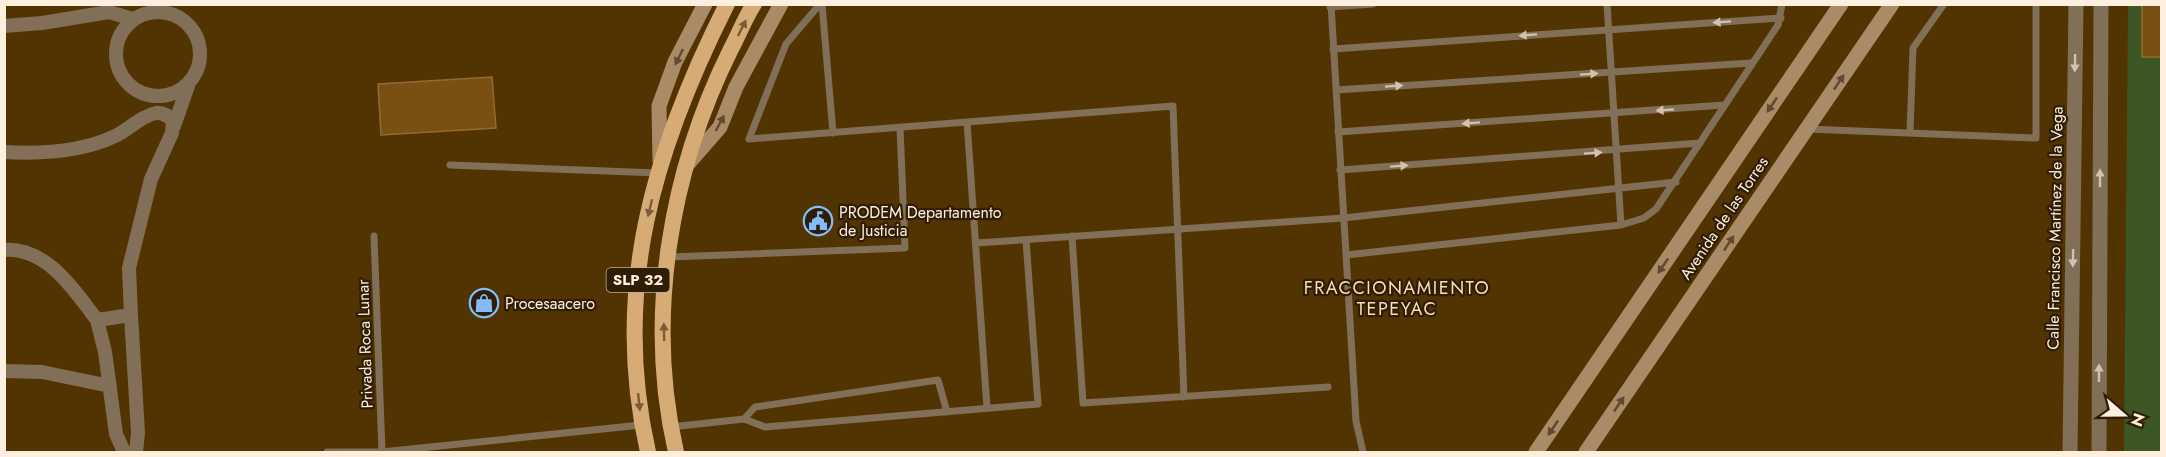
<svg xmlns="http://www.w3.org/2000/svg" width="2166" height="457" viewBox="0 0 2166 457" font-family="Jost,sans-serif">
<style>
.green{fill:#3c5624}
.building{fill:#795011;stroke:#956a30;stroke-width:1.5}
.lines{fill:none;stroke-linecap:round;stroke-linejoin:round}
.service{stroke:#826f58;stroke-width:7}
.minor{stroke:#826f58;stroke-width:14}
.tertiary{stroke:#826f58;stroke-width:15}
.secondary{stroke:#aa8b67;stroke-width:15}
.trunk{stroke:#d6ab76;stroke-width:16}
.oneway{fill:#d3c2af}
.oneway2{fill:#7a5d38}
.oneway3{fill:#60492c}
.labels{text-anchor:middle;dominant-baseline:central;stroke-width:4.5;stroke-linejoin:round;paint-order:stroke}
.shield{fill:#2f1d05;stroke:#c0b09d;stroke-width:1.5}
.shield-label{font-size:15px;font-weight:bold;fill:#feefde}
.poi-label{font-size:16px;fill:#feefde;stroke:#2f1d05;text-anchor:start}
.street-label{font-size:16px;fill:#feefde;stroke:#2f1d05}
.neighbourhood-label{font-size:18px;letter-spacing:1.5px;fill:#faddbb;stroke:#2f1d05}
</style>
<rect width="100%" height="100%" fill="#523302"/>
<!-- green -->
<path class="green" d="M2128,5h33v447h-37z"/>
<!-- building -->
<path class="building" d="M2142,4h20v53h-20z
M492,77l4,51 -115,7 -3,-51z"/>
<g class="lines">
<!-- service -->
<path class="service" d="M820,4l-34,40 -37,95 424,-33 11,291
M822,4l11,129
M1331,4l25,417 7,31
M1607,4l14,221
M1330,7l43,-3
M1333,49l448,-31
M1336,90l415,-27
M967,122l20,286
M1807,129l229,9v-134
M1338,132l386,-27
M1910,133l3,-85 31,-44
M450,165l208,8
M1340,170l360,-27
M374,236l8,216
M1072,236l11,167 245,-16
M976,243l367,-25 333,-36
M1346,255l275,-30 23,-7 12,-9 122,-184 4,-21
M670,257l235,-9 -5,-121
M744,419l11,-12 183,-27 9,32
M671,427l73,-8 21,8 273,-23 -12,-164
M327,452h55l259,-27"/>
<!-- minor -->
<path class="minor" d="M116 54a42 42 0 1 1 84 0a42 42 0 1 1-84 0Z
M4,26l38,-3 67,-11 24,7
M174,126l14,-40
M4,152c36,2 78,0 111,-16 13,-6 26,-20 41,-23 7,-1 12,3 17,7l-1,13 -21,46 -22,89 2,47
M4,250c43,-3 70,40 93,70
M4,371l38,1 68,14
M124,452l-8,-18 -11,-82 -8,-32 34,-5 7,118 -2,19"/>
<!-- tertiary -->
<path class="tertiary" d="M2070,452l6,-448
M2099,452l2,-448"/>
<!-- secondary -->
<path class="secondary" d="M660,161l-1,-55 16,-44 30,-58
M686,166l34,-39 16,-40 45,-83
M1536,452l305,-448
M1586,452l306,-448"/>
<!-- trunk -->
<path class="trunk" d="M648,452c-37,-162 6,-303 79,-448
M676,452c-31,-134 -6,-281 55,-403 8,-15 14,-31 23,-45"/>
</g>
<!-- one-way arrows -->
<defs><path id="oneway-solid" d="M-6-.8H1V-3.2L6.5 0L1 3.2V.8H-6Z" transform="scale(1.5)"/></defs>
<g class="oneway">
<use href="#oneway-solid" transform="translate(1722 22) rotate(176)"/>
<use href="#oneway-solid" transform="translate(1528 35) rotate(176)"/>
<use href="#oneway-solid" transform="translate(2075 63) rotate(91)"/>
<use href="#oneway-solid" transform="translate(1589 74) rotate(-4)"/>
<use href="#oneway-solid" transform="translate(1394 86) rotate(-4)"/>
<use href="#oneway-solid" transform="translate(1665 110) rotate(176)"/>
<use href="#oneway-solid" transform="translate(1471 123) rotate(176)"/>
<use href="#oneway-solid" transform="translate(1593 153) rotate(-4)"/>
<use href="#oneway-solid" transform="translate(1399 166) rotate(-4)"/>
<use href="#oneway-solid" transform="translate(2100 178) rotate(-90)"/>
<use href="#oneway-solid" transform="translate(2073 258) rotate(91)"/>
<use href="#oneway-solid" transform="translate(2099 373) rotate(-90)"/>
</g>
<g class="oneway2">
<use href="#oneway-solid" transform="translate(742 28) rotate(-63)"/>
<use href="#oneway-solid" transform="translate(650 208) rotate(103)"/>
<use href="#oneway-solid" transform="translate(664 332) rotate(-91)"/>
<use href="#oneway-solid" transform="translate(639 402) rotate(84)"/>
</g>
<g class="oneway3">
<use href="#oneway-solid" transform="translate(679 57) rotate(116)"/>
<use href="#oneway-solid" transform="translate(1839 82) rotate(-56)"/>
<use href="#oneway-solid" transform="translate(1772 105) rotate(124)"/>
<use href="#oneway-solid" transform="translate(720 123) rotate(-62)"/>
<use href="#oneway-solid" transform="translate(1729 243) rotate(-56)"/>
<use href="#oneway-solid" transform="translate(1663 266) rotate(124)"/>
<use href="#oneway-solid" transform="translate(1619 404) rotate(-56)"/>
<use href="#oneway-solid" transform="translate(1553 428) rotate(124)"/>
</g>
<!-- icons -->
<defs>
<g id="civic-ring" transform="scale(1.5)"><circle r="9.5" fill="#2f1d05" stroke="#83bcfb" stroke-width="1.5"/><path d="M-.6-6.5H3V-4.5H.6V-3L4-1V1h2V6H-6V1h2V-1L-.6-3ZM-1.2 2.5V6h2.4V2.5Z" fill="#83bcfb"/></g>
<g id="shop-ring" transform="scale(1.5)"><circle r="9.5" fill="#2f1d05" stroke="#83bcfb" stroke-width="1.5"/><path d="M-5-2.5h2.3a2.7 3.5 0 0 1 5.4 0H5L5.5 6h-11ZM-1.5-2.5h3a1.5 2.3 0 0 0-3 0Z" fill="#83bcfb"/></g>
</defs>
<g fill-rule="evenodd">
<use href="#civic-ring" x="818" y="221"/>
<use href="#shop-ring" x="484" y="303"/>
</g>
<g class="labels">
<!-- shield labels -->
<rect class="shield" x="606.5" y="268" width="63" height="24" rx="4.5"/>
<g class="shield-label">
<text x="638" y="280">SLP 32</text>
</g>
<!-- poi labels -->
<g class="poi-label">
<text x="839" y="212">PRODEM Departamento<tspan x="839" dy="18">de Justicia</tspan></text>
<text x="505" y="303">Procesaacero</text>
</g>
<!-- street labels -->
<g class="street-label">
<text transform="translate(1724 218) rotate(-56)">Avenida de las Torres</text>
<text transform="translate(2055 228) rotate(-89)">Calle Francisco Martínez de la Vega</text>
<text transform="translate(365 344) rotate(-92)">Privada Roca Lunar</text>
</g>
<!-- neighbourhood labels -->
<g class="neighbourhood-label">
<text x="1397" y="288">FRACCIONAMIENTO<tspan x="1397" dy="21">TEPEYAC</tspan></text>
</g>
</g>
<!-- border -->
<rect width="2166" height="457" fill="none" stroke="#feefde" stroke-width="12"/>
<!-- north arrow -->
<g transform="translate(2124 415) rotate(110)" stroke="#2f1d05" stroke-width="4.5" paint-order="stroke">
<path d="M0-4.5L10 22L0 15L-10 22Z" fill="#feefde"/>
<text y="-9" font-size="16" font-weight="bold" text-anchor="middle" fill="#feefde">N</text>
</g>
</svg>
